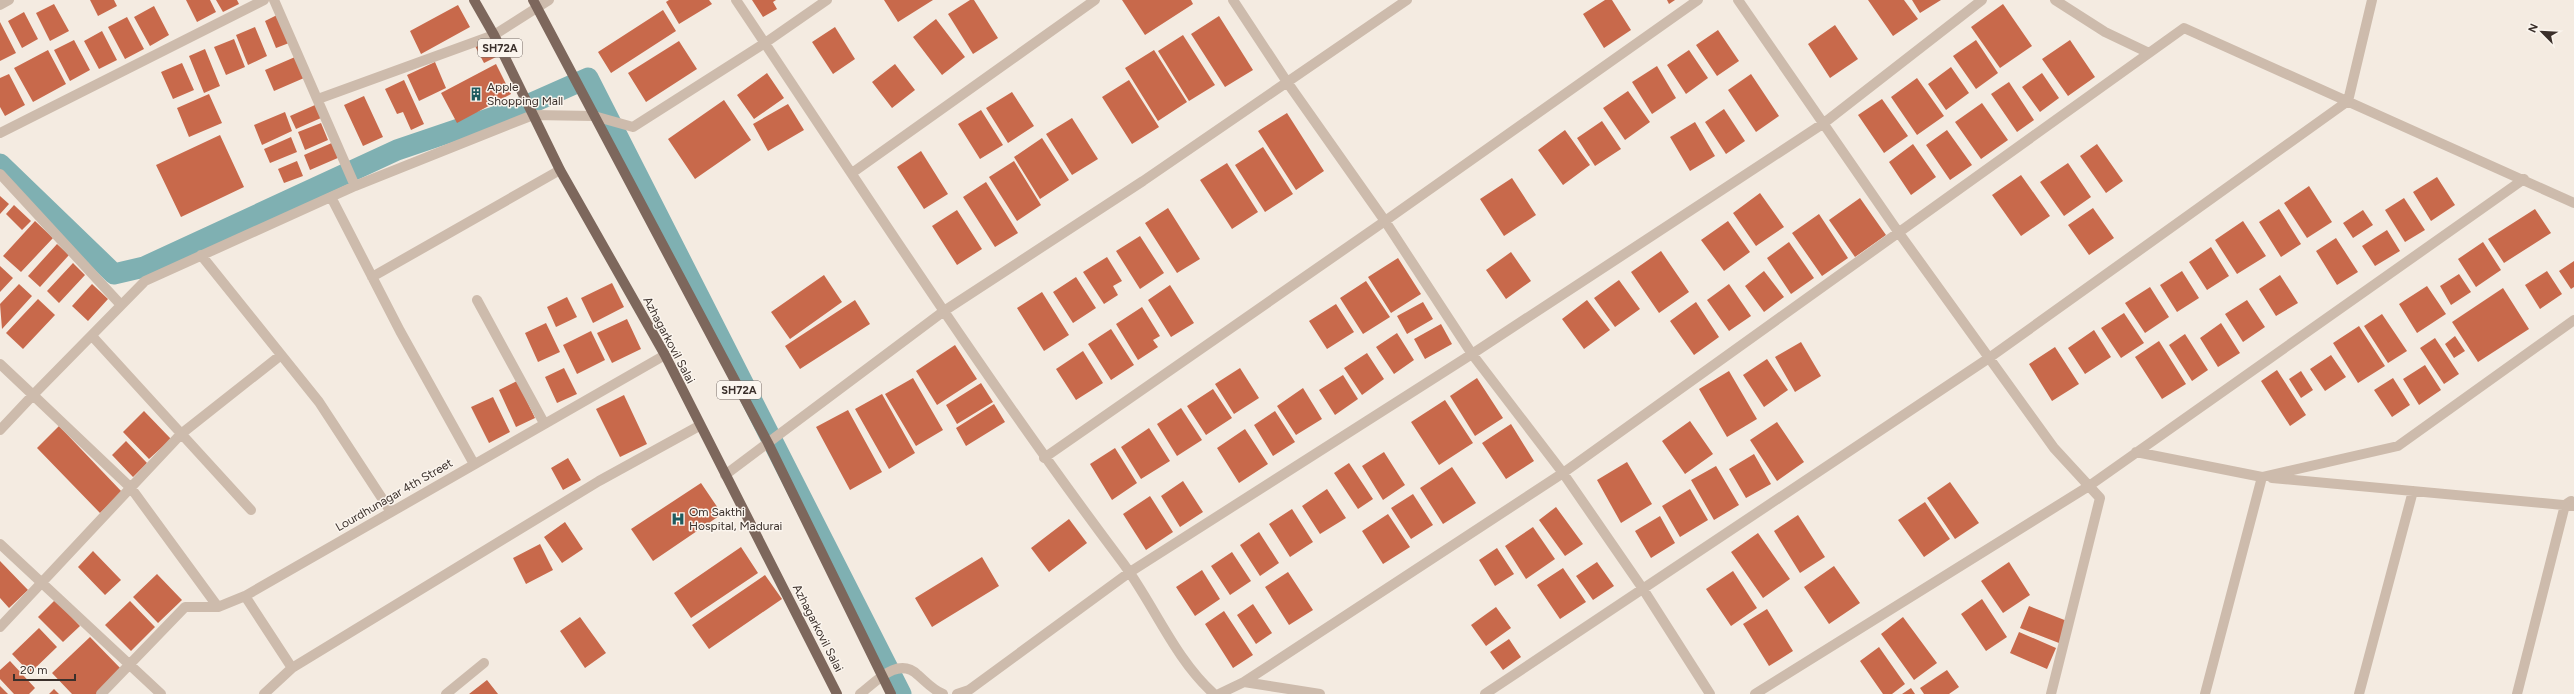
<svg xmlns="http://www.w3.org/2000/svg" width="2574" height="694" viewBox="0 0 2574 694" font-family="Figtree,sans-serif">
<style>
.lines{fill:none;stroke-linecap:round;stroke-linejoin:round}
.canal{stroke:#7fb0b2;stroke-width:21}
.building{fill:#c8694b}
.minor{stroke:#cdbbac;stroke-width:10}
.major{stroke:#7d675c;stroke-width:10}
.labels{text-anchor:middle;dominant-baseline:central;stroke-width:3;stroke-linejoin:round;paint-order:stroke}
.shield{fill:#fbf5ee;stroke:#756b66;stroke-width:1}
.shield-label{font-size:11px;font-weight:bold;fill:#3b302b}
.poi-label{font-size:12px;fill:#3b302b;stroke:#fbf5ee;text-anchor:start}
.street-label{font-size:12px;fill:#3b302b;stroke:#fbf5ee}
</style>
<rect width="100%" height="100%" fill="#f4ebe1"/>
<g class="lines">
<!-- canal -->
<path class="canal" d="M0,164l114,110 30,-7 253,-117 121,-41 70,-31 313,616"/>
</g>
<!-- building -->
<path class="building" d="M90,0h24l3,6 -19,10z
M186,0h24l6,12 -19,10z
M216,0h21l2,4 -16,8z
M669,0h40l3,4 -33,20 -13,-22z
M752,0h24l-3,2 4,7 -14,8z
M884,0h49l-35,22z
M970,0h4l24,38 -25,16 -25,-40z
M1122,0h69l2,4 -48,31z
M1605,0h7l19,30 -27,18 -21,-34z
M1667,0h8l-6,4z
M1868,0h36l14,19 -25,17z
M1912,0h29l-21,13z
M54,4l15,27 -19,10 -14,-28z
M2003,4l29,42 -32,22 -29,-41z
M458,5l12,22 -49,27 -11,-23z
M154,6l15,29 -19,11 -16,-29z
M663,10l13,21 -65,42 -13,-21z
M24,12l14,27 -16,9 -14,-27z
M277,15l12,28 -13,5 -11,-27z
M1219,16l34,54 -28,17 -34,-53z
M127,17l17,32 -19,10 -17,-32z
M936,19l29,38 -23,18 -29,-38z
M0,22l16,31 -16,8z
M1835,25l23,34 -28,19 -22,-34z
M255,27l12,29 -19,9 -12,-30z
M835,27l20,32 -22,15 -21,-32z
M1718,30l21,31 -22,15 -21,-31z
M102,31l15,29 -18,9 -15,-28z
M1183,35l32,50 -26,16 -31,-50z
M493,36l9,18 -18,9 -9,-17z
M234,39l11,28 -19,8 -12,-28z
M74,40l16,30 -20,11 -16,-31z
M1976,40l22,33 -22,16 -23,-33z
M2070,40l25,37 -27,19 -26,-37z
M679,41l18,28 -51,33 -18,-29z
M205,49l15,37 -16,7 -15,-37z
M48,50l18,34 -33,18 -19,-34z
M1154,50l33,52 -29,19 -33,-53z
M1689,50l19,28 -22,16 -19,-29z
M295,57l9,21 -30,13 -9,-21z
M435,62l11,26 -27,13 -12,-26z
M182,63l12,27 -21,9 -12,-27z
M496,64l15,30 -54,29 -16,-30z
M895,64l20,26 -23,18 -20,-26z
M1657,66l19,32 -24,16 -20,-32z
M1951,67l18,26 -23,17 -18,-26z
M767,73l17,25 -30,21 -17,-24z
M2042,73l17,25 -19,14 -18,-25z
M9,74l16,31 -20,11 -5,-9v-29z
M1751,74l28,42 -23,16 -28,-42z
M1917,78l27,38 -27,19 -26,-38z
M404,80l20,44 -13,6 -8,-18 -6,2 -12,-25z
M1129,80l30,47 -27,17 -30,-47z
M2009,82l25,38 -17,12 -26,-38z
M1628,91l22,31 -25,18 -22,-32z
M1012,92l22,34 -26,17 -22,-35z
M209,94l13,29 -33,14 -12,-29z
M364,96l19,41 -20,9 -19,-41z
M1882,99l26,37 -24,17 -26,-38z
M724,100l27,40 -56,39 -27,-40z
M1982,103l26,37 -27,19 -26,-37z
M788,104l16,26 -36,21 -15,-27z
M315,105l6,13 -25,11 -6,-13z
M1724,109l21,32 -19,13 -21,-32z
M981,110l22,35 -23,14 -22,-35z
M285,112l7,19 -30,14 -8,-20z
M1287,113l37,58 -28,19 -38,-59z
M1072,118l26,41 -26,16 -26,-41z
M1602,121l19,28 -26,17 -18,-28z
M1695,122l20,34 -25,15 -20,-34z
M321,123l7,17 -23,10 -7,-18z
M1565,130l25,35 -27,20 -25,-35z
M1947,130l25,35 -22,15 -24,-35z
M220,135l24,52 -63,30 -25,-52z
M291,137l6,15 -27,11 -6,-14z
M1042,138l27,42 -29,19 -26,-42z
M334,142l6,15 -30,13 -6,-15z
M1913,144l23,33 -25,18 -22,-33z
M2097,144l26,37 -17,12 -26,-37z
M1263,147l30,47 -28,18 -30,-47z
M921,151l27,43 -24,15 -27,-42z
M297,161l6,15 -19,7 -6,-14z
M1014,161l27,44 -24,16 -28,-44z
M1227,163l31,49 -26,17 -32,-49z
M2068,163l23,34 -27,19 -24,-34z
M2021,175l29,41 -29,20 -29,-41z
M2437,177l18,28 -24,16 -18,-29z
M1512,178l24,37 -32,21 -24,-37z
M986,182l32,51 -23,14 -32,-50z
M2309,186l23,36 -25,16 -23,-35z
M1760,193l24,34 -28,19 -23,-33z
M0,196l9,8 -9,10z
M1860,198l26,37 -31,22 -26,-37z
M2404,198l21,32 -20,12 -20,-32z
M14,205l17,16 -9,9 -16,-16z
M1168,208l32,51 -23,14 -32,-50z
M2093,208l21,30 -25,17 -21,-30z
M2279,209l22,35 -20,13 -22,-35z
M2535,209l16,24 -47,30 -16,-24z
M957,210l25,39 -25,16 -25,-39z
M2363,210l10,15 -20,13 -10,-15z
M1819,214l29,44 -26,18 -30,-43z
M35,221l18,17 -32,34 -18,-16z
M1728,221l22,31 -26,19 -23,-31z
M2243,221l23,35 -29,18 -22,-34z
M2387,230l13,21 -25,15 -13,-20z
M1140,236l24,37 -24,16 -24,-38z
M2336,238l22,34 -21,13 -21,-34z
M1789,242l25,36 -23,16 -24,-36z
M2483,242l18,28 -25,17 -18,-28z
M57,244l12,11 -29,32 -12,-11z
M2211,247l18,29 -22,14 -18,-28z
M1661,251l28,41 -30,21 -28,-41z
M1511,252l20,29 -25,18 -20,-29z
M1107,257l15,24 -9,5 5,9 -14,9 -21,-32z
M1398,258l23,36 -30,19 -23,-36z
M2574,261v26l-3,2 -12,-18z
M73,263l12,12 -26,28 -12,-12z
M0,266l13,12 -13,14z
M1764,271l20,26 -20,15 -19,-26z
M2182,271l17,27 -22,14 -17,-27z
M2547,271l15,23 -22,15 -15,-24z
M2459,274l12,18 -20,13 -11,-19z
M824,275l18,27 -52,37 -19,-27z
M2280,275l18,28 -22,13 -17,-27z
M1076,277l20,31 -23,15 -20,-31z
M1619,280l21,29 -25,18 -21,-29z
M1366,281l24,36 -27,17 -23,-36z
M612,283l12,24 -31,16 -12,-25z
M19,284l13,12 -30,33 -2,-25z
M92,284l16,15 -20,22 -16,-15z
M1729,284l22,32 -22,15 -22,-31z
M1170,285l24,38 -23,14 -23,-37z
M2427,286l19,28 -29,19 -18,-29z
M2150,287l19,30 -24,16 -20,-30z
M2503,288l26,41 -51,33 -26,-40z
M1042,292l27,43 -25,16 -27,-43z
M567,297l10,20 -21,10 -9,-20z
M38,299l17,16 -32,34 -17,-16z
M855,300l15,24 -70,45 -15,-23z
M1587,300l23,30 -26,19 -22,-30z
M2247,300l18,27 -22,15 -18,-28z
M1423,302l10,17 -26,15 -10,-18z
M1696,302l23,35 -25,18 -24,-34z
M1336,304l18,28 -27,17 -18,-28z
M1142,307l18,29 -7,4 5,7 -20,13 -22,-36z
M2124,313l20,30 -23,15 -20,-30z
M2382,314l25,37 -19,12 -24,-37z
M627,319l14,30 -29,14 -15,-30z
M546,323l14,29 -22,10 -13,-29z
M2221,323l19,30 -22,14 -18,-29z
M1441,324l11,20 -27,15 -11,-20z
M2359,326l26,40 -27,17 -25,-40z
M1111,329l23,36 -23,15 -23,-36z
M2094,330l17,27 -26,17 -17,-26z
M591,331l14,29 -28,14 -14,-29z
M1397,333l17,27 -20,14 -18,-27z
M2185,334l23,36 -16,11 -23,-36z
M2455,336l10,15 -11,7 -9,-14z
M2435,338l24,36 -15,10 -24,-36z
M2159,341l27,43 -24,15 -27,-42z
M1801,342l20,34 -26,16 -20,-35z
M955,345l22,34 -40,26 -21,-34z
M2055,347l24,37 -27,17 -23,-37z
M1083,351l20,32 -27,17 -20,-31z
M1367,353l17,26 -22,16 -18,-27z
M2331,355l15,22 -21,14 -15,-22z
M1767,359l21,31 -24,17 -21,-32z
M2425,365l16,25 -22,15 -16,-26z
M564,368l13,26 -20,9 -12,-26z
M1240,368l19,30 -25,16 -19,-30z
M2277,370l29,45 -16,11 -29,-45z
M1729,371l28,48 -30,18 -28,-48z
M2301,371l12,19 -12,8 -12,-19z
M1343,375l15,24 -23,16 -16,-25z
M913,378l30,52 -27,16 -31,-52z
M1477,378l26,40 -28,18 -25,-40z
M2393,378l17,27 -18,12 -18,-27z
M517,381l18,37 -19,9 -17,-37z
M981,383l12,19 -36,22 -11,-19z
M1303,388l19,31 -26,16 -19,-29z
M1213,389l19,29 -26,17 -19,-29z
M882,394l33,59 -26,16 -34,-60z
M624,395l23,49 -27,13 -24,-48z
M493,397l17,35 -21,11 -18,-36z
M1445,400l28,43 -34,22 -28,-43z
M994,404l11,18 -39,24 -10,-18z
M1181,408l21,32 -25,16 -20,-32z
M848,410l34,62 -32,18 -34,-63z
M144,411l27,28 -22,20 -26,-27z
M1275,411l20,31 -22,14 -19,-31z
M1690,421l23,33 -28,20 -23,-33z
M1777,422l27,40 -27,19 -27,-41z
M1511,424l23,37 -28,18 -24,-36z
M59,426l63,66 -22,21 -63,-65z
M1149,428l21,33 -29,18 -20,-32z
M1245,429l23,35 -29,19 -22,-35z
M126,441l21,22 -14,14 -21,-22z
M1115,448l22,35 -25,17 -22,-36z
M1384,452l21,33 -22,15 -21,-34z
M1754,454l17,30 -25,14 -17,-29z
M568,458l13,22 -18,10 -12,-22z
M1627,462l25,42 -31,19 -24,-43z
M1349,463l24,36 -15,10 -24,-36z
M1716,466l23,39 -25,15 -23,-40z
M1452,467l24,36 -33,21 -23,-36z
M1183,481l20,31 -23,15 -19,-31z
M1950,482l29,41 -24,16 -28,-41z
M701,483l21,31 -69,47 -22,-32z
M1327,489l19,29 -26,16 -18,-28z
M1690,489l18,31 -28,17 -18,-31z
M1413,494l20,31 -22,14 -20,-31z
M1150,496l23,36 -27,18 -23,-36z
M1925,502l25,37 -26,18 -26,-37z
M1556,507l27,37 -18,12 -26,-36z
M1292,509l21,33 -23,15 -21,-33z
M1388,514l22,33 -27,17 -21,-33z
M1798,515l27,42 -25,16 -26,-42z
M1660,516l15,27 -24,15 -16,-27z
M1069,519l18,24 -38,29 -18,-24z
M565,522l18,27 -21,14 -18,-26z
M1533,527l22,32 -29,20 -21,-33z
M1259,532l20,31 -19,13 -20,-31z
M1758,533l32,46 -27,19 -32,-46z
M540,544l13,26 -27,14 -13,-26z
M741,547l17,26 -67,45 -17,-25z
M1497,548l17,26 -19,12 -16,-26z
M93,551l28,29 -16,15 -27,-28z
M1232,552l19,29 -21,14 -19,-29z
M982,557l17,29 -67,41 -17,-29z
M0,561l28,29 -19,18 -9,-10z
M1597,562l17,24 -21,14 -17,-24z
M2009,562l21,33 -27,18 -22,-32z
M1834,566l26,37 -31,21 -25,-37z
M1563,568l23,34 -26,17 -23,-34z
M1202,570l18,29 -25,17 -19,-29z
M1733,571l24,37 -26,18 -25,-37z
M1288,572l25,38 -24,15 -24,-38z
M157,574l25,26 -24,23 -25,-26z
M765,575l17,24 -73,50 -17,-24z
M1982,599l25,38 -21,14 -25,-37z
M55,600l25,26 -17,16 -25,-25z
M130,601l25,26 -24,24 -26,-26z
M1253,604l19,29 -16,11 -19,-29z
M2029,606l38,15 -8,22 -39,-15z
M1496,607l15,21 -25,18 -15,-21z
M1767,609l26,42 -24,15 -26,-42z
M1224,611l29,44 -20,13 -28,-44z
M580,617l26,36 -21,15 -25,-37z
M1903,617l34,46 -23,17 -33,-46z
M39,628l18,19 -27,26 -18,-19z
M2019,632l37,16 -9,21 -37,-16z
M90,637l33,34 -24,23h-27l-20,-21z
M1509,639l12,18 -18,13 -13,-18z
M1879,647l26,37 -13,10h-9l-23,-33z
M10,661l25,27 -6,6h-15l-14,-15v-9z
M1947,670l12,17 -10,7h-25l-4,-6z
M487,680l11,14h-29z
M0,686l8,8h-8z
M1911,688l4,6h-13z
M54,689l5,5h-10z"/>
<g class="lines">
<!-- minor -->
<path class="minor" d="M274,0l81,186
M736,0c126,188 248,378 384,559 33,43 53,98 94,135
M1233,0l54,82 98,139 87,133 91,119 80,116 67,105
M1738,0l161,233 155,215 46,50 -49,196
M2055,0l50,32 44,21
M0,5l9,-5
M318,99l176,-64 55,-35
M0,133l264,-133
M852,173l243,-173
M0,174l121,131
M331,197l69,134 74,133
M201,255l118,147 72,110
M372,277l188,-107
M477,300l67,123
M92,336l159,174
M0,364l33,31 112,-114 210,-95 178,-71 61,1 39,11 132,-84 62,-43
M0,430l33,-35 98,93 87,119
M2136,452l126,25 -57,217
M1044,458l341,-237 313,-221
M725,475l219,-164 199,-130 264,-181
M2262,477l136,-31 176,-126
M2272,478l302,28
M0,544l161,150
M0,627l181,-193 100,-79
M292,668l307,-187 100,-55
M101,694l84,-87h33l27,-11
M264,694l28,-26 -47,-72 420,-241
M446,694l38,-31
M860,694c17,-13 38,-38 58,-19 9,8 15,15 25,19
M957,694l12,-4 161,-118 342,-218 352,-231 158,-123
M1219,694l25,-12
M1320,694l-76,-12 319,-209 621,-445 390,175
M1485,694l504,-336 359,-257 24,-101
M1755,694l334,-208 435,-307
M2359,694l54,-203
M2517,694l48,-189 6,-4"/>
<!-- major -->
<path class="major" d="M474,0l20,35 66,135 105,185 172,339
M533,0l235,443 123,251"/>
</g>
<!-- icons -->
<defs>
<g id="building-bare" transform="scale(1.08)"><path d="M-4-6H4V6H1V3H-1V6H-4ZM-2.5-4.3h1.7v1.8h-1.7ZM.8-4.3h1.7v1.8H.8ZM-2.5-1h1.7V.8h-1.7ZM.8-1h1.7V.8H.8Z" fill="#1f5a5e" stroke="#fbf5ee" stroke-width="2.5" paint-order="stroke"/></g>
<g id="hospital-bare" transform="scale(1.08)"><path d="M-5-5h3v3.5h4V-5h3V5h-3V1.5h-4V5h-3Z" fill="#1f5a5e" stroke="#fbf5ee" stroke-width="2.5" paint-order="stroke"/></g>
</defs>
<g fill-rule="evenodd">
<use href="#building-bare" x="476" y="94"/>
<use href="#hospital-bare" x="678" y="519"/>
</g>
<g class="labels">
<!-- shield labels -->
<g class="shield">
<rect x="478" y="39" width="44" height="18" rx="3"/>
<rect x="717" y="381" width="44" height="18" rx="3"/>
</g>
<g class="shield-label">
<text x="500" y="48">SH72A</text>
<text x="739" y="390">SH72A</text>
</g>
<!-- poi labels -->
<g class="poi-label">
<text x="487" y="87">Apple<tspan x="487" dy="14">Shopping Mall</tspan></text>
<text x="689" y="512">Om Sakthi<tspan x="689" dy="14">Hospital, Madurai</tspan></text>
</g>
<!-- street labels -->
<g class="street-label">
<text transform="translate(669 340) rotate(62)">Azhagarkovil Salai</text>
<text transform="translate(394 495) rotate(-30)">Lourdhunagar 4th Street</text>
<text transform="translate(818 628) rotate(63)">Azhagarkovil Salai</text>
</g>
</g>
<!-- north arrow -->
<g transform="translate(2542 32) rotate(294)" stroke="#fbf5ee" stroke-width="3" paint-order="stroke">
<path d="M0-3L7 15L0 10L-7 15Z" fill="#3b302b"/>
<text y="-6" font-size="11" font-weight="bold" text-anchor="middle" fill="#3b302b">N</text>
</g>
<!-- scale -->
<path d="M14 674v6h61v-6" fill="none" stroke="#3b302b" stroke-width="2"/>
<text x="20" y="674" font-size="12" fill="#3b302b" stroke="#fbf5ee" stroke-width="3" paint-order="stroke">20 m</text>
</svg>
